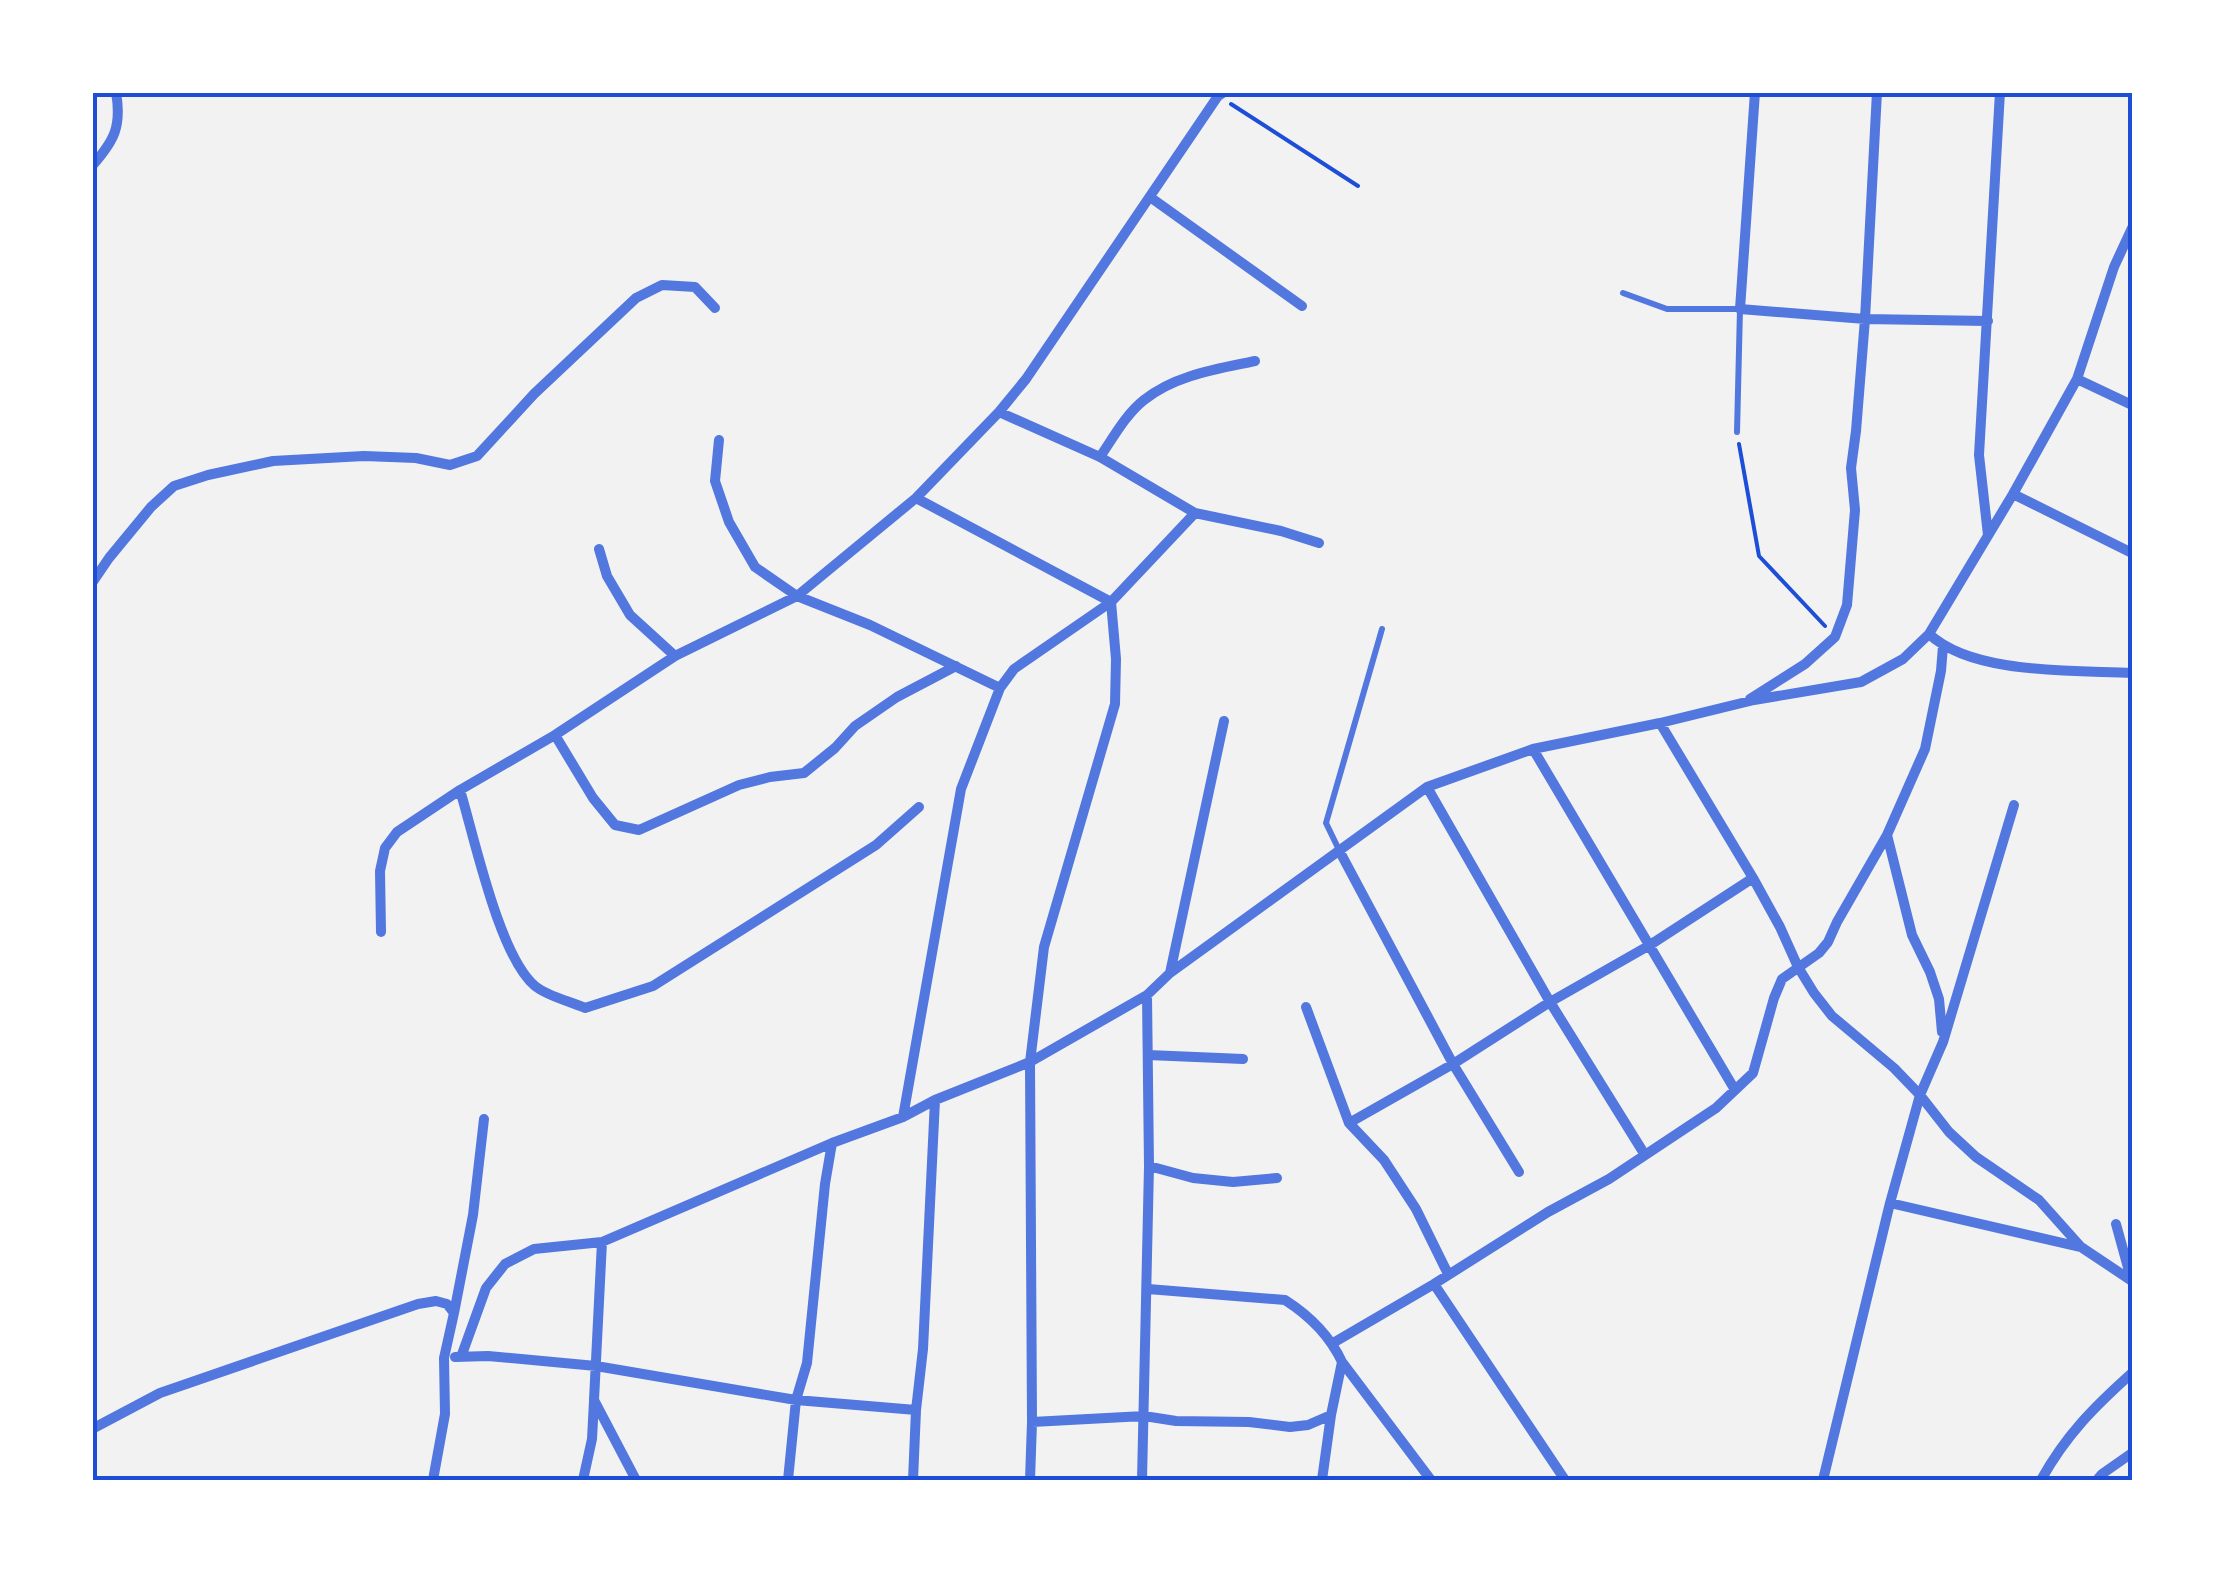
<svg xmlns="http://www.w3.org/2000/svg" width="2225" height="1573" viewBox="0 0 2225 1573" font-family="Rubik,sans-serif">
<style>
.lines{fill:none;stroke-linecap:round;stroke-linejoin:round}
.path{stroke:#1d4ed8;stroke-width:4}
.service{stroke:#5277de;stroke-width:6}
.minor{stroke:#5277de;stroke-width:10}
.neatline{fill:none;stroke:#1d4ed8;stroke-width:4}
</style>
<rect width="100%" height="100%" fill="#f2f2f2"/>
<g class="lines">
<!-- path -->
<path class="path" d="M1231,104l127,82
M1739,444l20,112 66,70"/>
<!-- service -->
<path class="service" d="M1623,293l44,16h73l-3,123
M1340,852l-14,-29 56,-194"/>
<!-- minor -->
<path class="minor" d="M1755,92l-15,217 125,10 123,2
M92,166c22,-25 30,-39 24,-74
M1150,197l152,109
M2077,379l55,26
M999,412l101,45 95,56 86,18 38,12
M719,440l-4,41 14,41 26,45 42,29 73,29 130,63
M1100,457c13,-19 26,-43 44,-57 31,-25 73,-31 111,-39
M2013,494l119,59
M916,498l195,104 5,57 -1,45 -71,243 -14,115 2,360 -2,58
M1988,535l-9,-80 21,-363
M599,549l8,27 23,39 45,41
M92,583l17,-25 42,-51 23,-21 34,-11 65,-14 91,-5 52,2 34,7 27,-9 57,-62 102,-96 26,-13 33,2 20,21
M1929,634c44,41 145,36 203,39
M1750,699l55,-35 30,-27 12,-32 8,-95 -4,-42 5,-37 9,-112 12,-227
M1660,723l93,155 27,49 18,40 16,26 18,23 62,52 26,27 29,37 27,25 63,43 42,47 51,34
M555,735l38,63 22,27 24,5 100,-45 31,-8 34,-4 31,-25 20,-22 42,-29 59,-31
M1533,749l202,341
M1427,787l123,215 95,153
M460,790c14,46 39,166 75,196 12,10 34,15 50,22l68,-22 223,-141 43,-38
M1340,852l113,212 66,108
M381,932l-1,-61 5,-23 12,-16 63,-42 95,-55 120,-79 122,-60 119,-98 83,-86 27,-33 192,-283 6,-4
M1170,973l54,-252
M1306,1007l43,116 35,37 32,49 32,65
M1942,1032l-3,-33 -9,-27 -18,-37 -25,-100 38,-86 16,-78 2,-25
M1148,1055l95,4
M903,1117l58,-328 39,-101 14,-19 97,-67 84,-89
M1349,1123l104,-59 97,-62 100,-57 103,-67
M1149,1166l44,12 40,4 44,-4
M1890,1203l190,44
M2116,1224l16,58
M602,1242l-8,158 42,80
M1434,1284l131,196
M1148,1289l137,11c25,16 45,36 57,62l89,118
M454,1313l19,-98 11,-96
M1333,1343l101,-59 114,-72 61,-33 107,-71 37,-35 21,-75 8,-19 37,-26 9,-11 9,-20 50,-87
M455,1357l33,-1 108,10 200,34 120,10
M461,1357l25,-69 19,-24 29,-15 68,-7 230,-99 71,-26 32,-17 95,-38 117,-67 23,-22 257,-186 106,-38 127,-26 94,-23 107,-18 42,-23 26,-25 84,-140 64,-115 37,-112 18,-39
M1032,1422l112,-6 32,5 73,1 41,5 18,-2 23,-10
M92,1429l68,-36 258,-89 18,-3 11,3 7,9 -10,45 1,56 -12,66
M583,1480l9,-41 2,-38
M788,1480l8,-80 11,-37 18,-179 7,-41
M913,1480l3,-70 7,-61 12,-249
M1142,1480l7,-314 -2,-171
M1322,1480l9,-65 11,-53
M1823,1480l67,-277 30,-108 23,-53 71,-237
M2041,1480c25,-45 53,-73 91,-107
M2097,1480l5,-6 30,-21"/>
</g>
<!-- border -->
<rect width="2225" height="1573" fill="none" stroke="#ffffff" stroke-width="190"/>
<rect x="95" y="95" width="2035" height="1383" class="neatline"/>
</svg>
